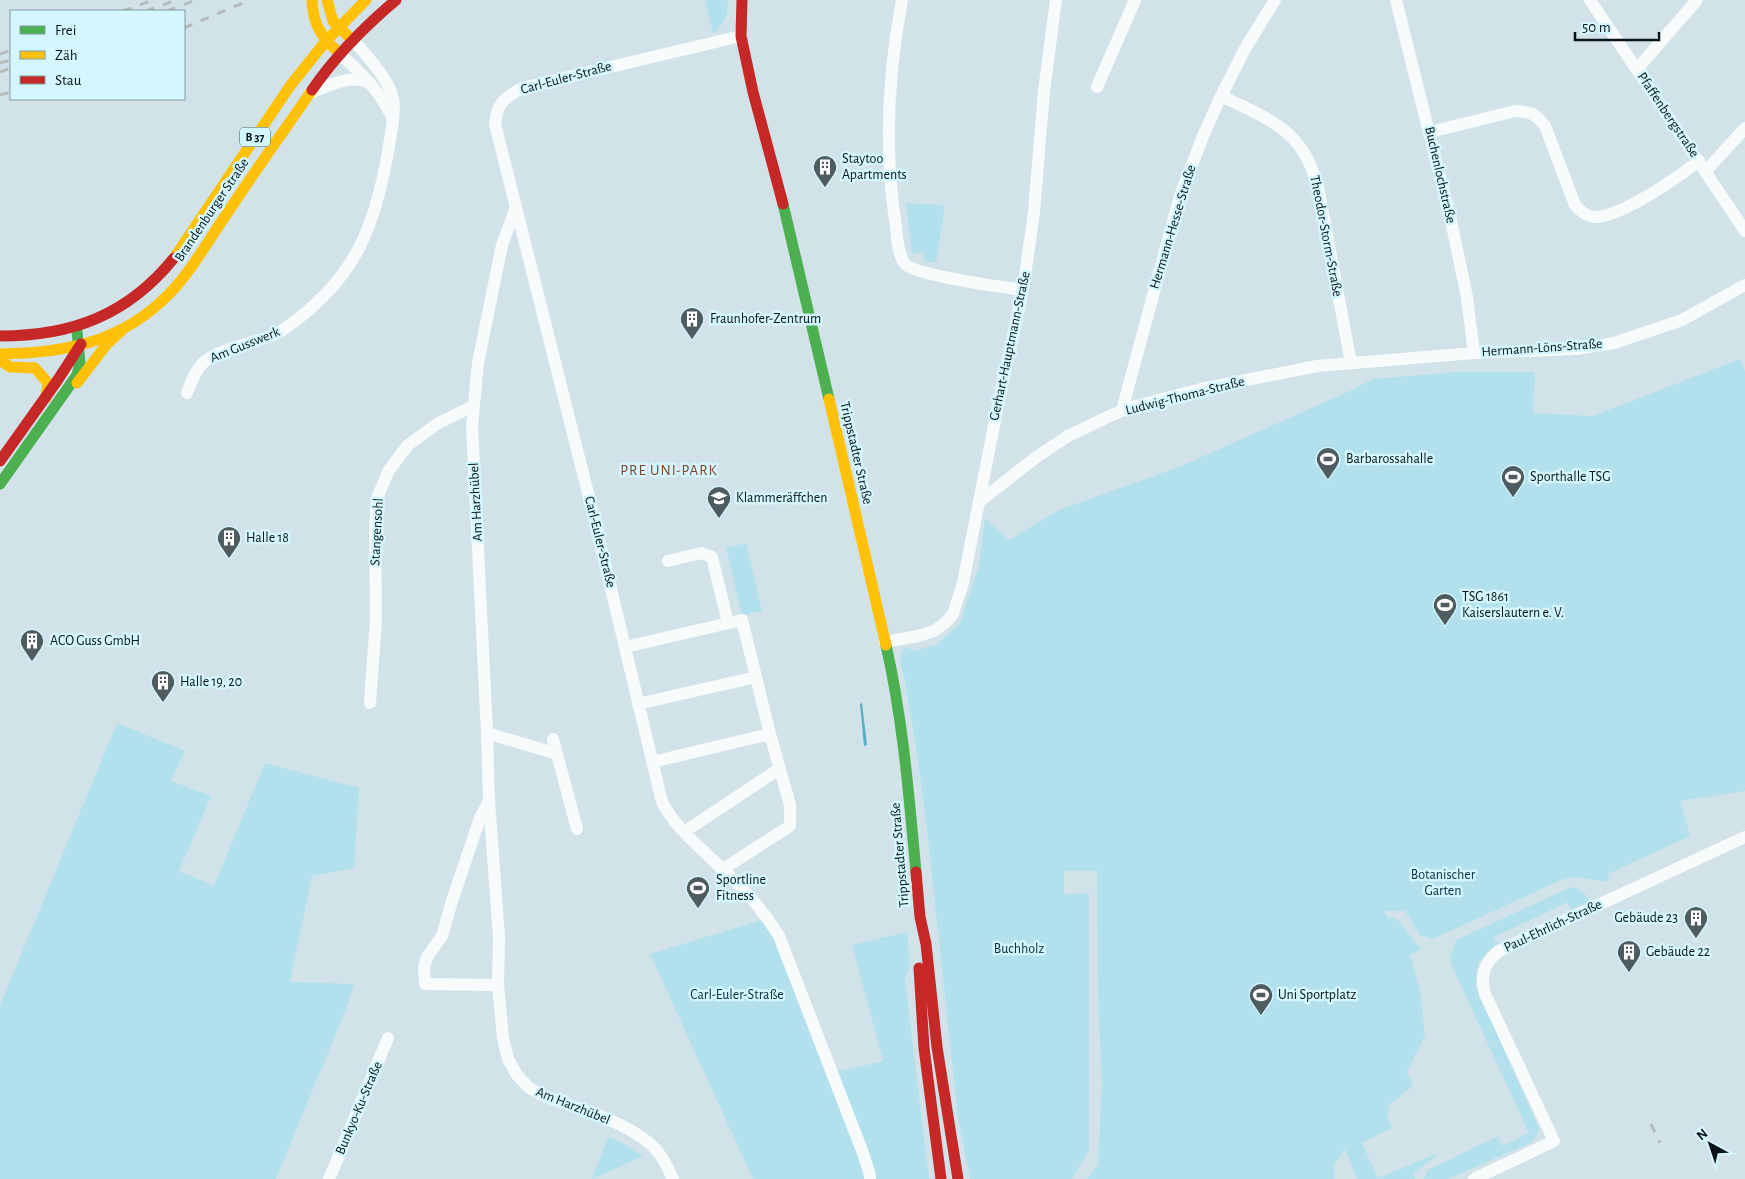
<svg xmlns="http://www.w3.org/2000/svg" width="1745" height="1179" viewBox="0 0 1745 1179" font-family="'Alegreya Sans',sans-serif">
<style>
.green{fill:#b2e1ed}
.water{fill:#54b0c3}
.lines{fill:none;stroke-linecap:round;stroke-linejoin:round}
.street{stroke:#f8fbfc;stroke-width:12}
.fast{stroke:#4caf50;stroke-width:11}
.slow{stroke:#ffc107;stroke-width:11}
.jam{stroke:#c62828;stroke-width:11}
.rail{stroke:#b7bbbc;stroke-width:3;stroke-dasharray:9 9;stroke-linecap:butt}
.labels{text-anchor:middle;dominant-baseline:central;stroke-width:5;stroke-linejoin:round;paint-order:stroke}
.shield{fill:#d4f6ff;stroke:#45585d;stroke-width:1}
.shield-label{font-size:12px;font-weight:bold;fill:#081417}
.street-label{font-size:14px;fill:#081417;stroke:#d4f6ff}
.poi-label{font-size:14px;fill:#081417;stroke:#d4f6ff;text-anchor:start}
.park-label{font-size:14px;fill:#00333e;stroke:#d4f6ff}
.neighbourhood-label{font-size:15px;letter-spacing:1px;fill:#824123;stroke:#d4f6ff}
</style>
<rect width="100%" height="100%" fill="#d1e3e8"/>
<!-- green -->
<path class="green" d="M705,0h23c-1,16 -3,24 -15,34z
M906,203l39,2 -9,58 -12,-2v-8h-12z
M1740,359l5,12v420l-65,10 10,35 -82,38 1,8 -35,-5 -13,3 -128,59 -13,-4 -15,-24h-20l2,6 10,2 24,30 -11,6 10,35 5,46 -18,36 6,14 -23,18 -3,12 5,12 -30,15 16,35 63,-26 -27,21 1,6h-58l-12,-30 -11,16v14h-247l11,-14 4,-83 -4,-86 -1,-125h-33v23l25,-1v257l-17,29h-102l-12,-61 -30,-280 -11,-85 -12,-72 -5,-20 2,-11 4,-3 8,4 23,-6 23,-22 19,-57 6,-48 24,22 50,-30 120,-43 175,-78 19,-10 85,-7h77l-2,41 60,3z
M746,543l16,68 -20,4 -16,-67z
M117,723l68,28 -14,30 40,15 -32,75 35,15 51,-123 94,25 -5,80 -42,8 -22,106 64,2 -8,25 -70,170h-276v-174z
M1576,887l9,7 5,7 -19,9 -3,-8 -74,35 3,7c-17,13 -22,21 -21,43l63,141 -3,9 -6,6 -82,36h-24l4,-9 70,-34 4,10 27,-13 -78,-169 -1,-6 6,-18 113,-52z
M768,918l64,153h9l42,-10 -31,-116 55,-13 3,33 -5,14 24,200h-176l-103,-225z
M608,1137l15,6 20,13 -51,23z"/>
<!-- water -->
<path class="water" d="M862,703l5,42 -3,1 -4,-42z"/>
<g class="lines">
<!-- street -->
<path class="street" d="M902,0c-14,74 -18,152 -6,227 1,11 2,28 9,37 12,12 98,23 118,26
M1396,0l55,221 16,76 7,56
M1590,0l155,231
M741,36l-219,52c-18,10 -25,15 -27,36l95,377 72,301c14,27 38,45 59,66 23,20 42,42 58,68l84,217 7,22v4
M340,54c21,19 40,37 52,63
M1637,69l60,-69
M1097,87l38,-87
M310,93c17,-6 43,-21 60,-9
M1221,96c51,24 85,36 98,96l32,171
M1430,132l85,-21c17,1 20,2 30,15l30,79c5,6 11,11 19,12 26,1 84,-40 105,-56
M1706,171l39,-43
M516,207l-14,38 -24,118 -6,63 15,307 2,68 10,136 -1,48 5,53 5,21 9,16 11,12 13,8c36,14 92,27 117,57 6,8 11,18 15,27
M187,393c4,-10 8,-23 16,-30 20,-18 61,-19 84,-36 67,-48 87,-96 101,-175 2,-15 8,-39 5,-53 -4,-20 -27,-44 -40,-59
M1122,410l58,-214 23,-60 18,-40 25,-49 29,-47
M979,502l56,-44 33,-22 46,-22 18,-7 69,-18 116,-23 157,-13 102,-4 38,-6 68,-23 63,-35
M668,561l33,-8 11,4 16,66
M885,642l33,-6 16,-5 11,-8 8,-9 10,-31 37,-188 23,-105 11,-78 10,-121 12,-91
M625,647l117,-27 28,114 20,71v21l-67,43
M370,703l6,-83 -1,-89 2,-33 12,-28 19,-25 29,-21 36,-18
M638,704l118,-27
M487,733l70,21
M553,739l24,90
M652,762l118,-28
M489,801l-9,17 -28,83 -10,35 -15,21 -3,10 1,17 73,1
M684,832l95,-63
M329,1179l59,-141
M1474,1179l80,-38 -69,-147c-5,-19 -1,-31 14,-43l246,-114"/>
<!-- fast -->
<path class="fast" d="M783,204l46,195
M0,484l77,-109 3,-12 -3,-32
M886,645c17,75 23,151 30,227"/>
<!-- slow -->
<path class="slow" d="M312,0c1,22 8,36 24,50
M327,0l6,21 15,15
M174,258l116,-172 36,-45 40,-41
M0,354c66,-1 123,-12 170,-61 23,-24 39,-54 58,-81 27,-41 56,-81 84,-122
M0,360l10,7 25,1 13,15 -2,15
M77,383l30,-39 14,-13
M829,399l57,246"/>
<!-- jam -->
<path class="jam" d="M742,0l-1,36 12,56 30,112
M312,90c24,-35 52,-63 84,-90
M0,336c72,0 128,-21 174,-78
M0,461l57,-80 24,-37
M916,872l4,45 6,27 11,103 21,132
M919,968l5,80 17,131"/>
<!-- rail -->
<path class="rail" d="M123,11l30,-11
M146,11l30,-11
M167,11l29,-11
M184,28l66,-28
M0,54l11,-4
M0,63l11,-3
M0,72l11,-4
M0,95l11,-3
M1651,1124l9,19"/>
</g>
<!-- icons -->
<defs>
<g id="building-pin" transform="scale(1.25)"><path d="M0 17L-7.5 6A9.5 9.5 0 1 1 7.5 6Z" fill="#4e5c60" stroke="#d4f6ff"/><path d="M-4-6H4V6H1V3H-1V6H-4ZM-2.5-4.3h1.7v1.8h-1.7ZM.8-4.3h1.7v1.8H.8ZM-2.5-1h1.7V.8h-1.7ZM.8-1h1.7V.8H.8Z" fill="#fff"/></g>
<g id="stadium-pin" transform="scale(1.25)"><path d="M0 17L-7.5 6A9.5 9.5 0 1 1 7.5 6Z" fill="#4e5c60" stroke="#d4f6ff"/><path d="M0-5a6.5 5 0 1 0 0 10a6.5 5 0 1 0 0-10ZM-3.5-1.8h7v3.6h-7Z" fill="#fff"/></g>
<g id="school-pin" transform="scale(1.25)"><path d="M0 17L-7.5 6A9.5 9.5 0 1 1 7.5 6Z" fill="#4e5c60" stroke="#d4f6ff"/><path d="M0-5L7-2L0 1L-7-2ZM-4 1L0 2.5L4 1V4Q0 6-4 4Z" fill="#fff"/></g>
</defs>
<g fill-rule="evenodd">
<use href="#building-pin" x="825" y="167"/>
<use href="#building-pin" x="692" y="319"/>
<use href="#stadium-pin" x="1328" y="459"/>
<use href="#stadium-pin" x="1513" y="477"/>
<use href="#school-pin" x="719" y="498"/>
<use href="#building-pin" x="229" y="538"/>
<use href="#stadium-pin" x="1445" y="605"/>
<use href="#building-pin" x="32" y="641"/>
<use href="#building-pin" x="163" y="682"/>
<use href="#stadium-pin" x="698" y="888"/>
<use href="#building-pin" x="1696" y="918"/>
<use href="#building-pin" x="1629" y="952"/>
<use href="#stadium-pin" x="1261" y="995"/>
</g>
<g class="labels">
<!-- shield labels -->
<rect class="shield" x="240" y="127.5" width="30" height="19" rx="4"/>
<g class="shield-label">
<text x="255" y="137">B 37</text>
</g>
<!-- street labels -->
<g class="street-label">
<text transform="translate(566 78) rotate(-15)">Carl-Euler-Straße</text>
<text transform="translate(1668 115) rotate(56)">Pfaffenbergstraße</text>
<text transform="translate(1440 175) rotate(77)">Buchenlochstraße</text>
<text transform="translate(212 210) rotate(-56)">Brandenburger Straße</text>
<text transform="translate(1173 227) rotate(-73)">Hermann-Hesse-Straße</text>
<text transform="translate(1326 236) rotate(79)">Theodor-Storm-Straße</text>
<text transform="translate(245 345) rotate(-22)">Am Gusswerk</text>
<text transform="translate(1010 346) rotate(-78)">Gerhart-Hauptmann-Straße</text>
<text transform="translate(1542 348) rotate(-4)">Hermann-Löns-Straße</text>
<text transform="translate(1185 396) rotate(-14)">Ludwig-Thoma-Straße</text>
<text transform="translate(856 453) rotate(77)">Trippstadter Straße</text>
<text transform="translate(476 502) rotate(-93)">Am Harzhübel</text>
<text transform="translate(377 532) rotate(-87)">Stangensohl</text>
<text transform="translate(600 542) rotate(76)">Carl-Euler-Straße</text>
<text transform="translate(900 855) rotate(-95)">Trippstadter Straße</text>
<text transform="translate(1553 926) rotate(-25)">Paul-Ehrlich-Straße</text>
<text transform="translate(573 1106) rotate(22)">Am Harzhübel</text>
<text transform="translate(359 1108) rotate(-67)">Bunkyo-Ku-Straße</text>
</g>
<!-- poi labels -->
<g class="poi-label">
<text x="842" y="159">Staytoo<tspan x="842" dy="16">Apartments</tspan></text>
<text x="710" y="319">Fraunhofer-Zentrum</text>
<text x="1346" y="459">Barbarossahalle</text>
<text x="1530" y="477">Sporthalle TSG</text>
<text x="736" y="498">Klammeräffchen</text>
<text x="246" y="538">Halle 18</text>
<text x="1462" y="597">TSG 1861<tspan x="1462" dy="16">Kaiserslautern e. V.</tspan></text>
<text x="50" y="641">ACO Guss GmbH</text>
<text x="180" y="682">Halle 19, 20</text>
<text x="716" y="880">Sportline<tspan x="716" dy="16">Fitness</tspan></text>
<text x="1678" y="918" text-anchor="end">Gebäude 23</text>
<text x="1646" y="952">Gebäude 22</text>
<text x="1278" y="995">Uni Sportplatz</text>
</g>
<!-- park labels -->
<g class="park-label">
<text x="1443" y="875">Botanischer<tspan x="1443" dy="16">Garten</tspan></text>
<text x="1019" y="949">Buchholz</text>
<text x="737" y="995">Carl-Euler-Straße</text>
</g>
<!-- neighbourhood labels -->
<g class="neighbourhood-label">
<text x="669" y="470">PRE UNI-PARK</text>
</g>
</g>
<!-- legend -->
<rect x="10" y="10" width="175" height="90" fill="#d4f6ff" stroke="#829ca2"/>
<rect x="20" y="26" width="25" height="8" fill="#4caf50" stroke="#829ca2"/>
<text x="55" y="35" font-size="15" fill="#081417">Frei</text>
<rect x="20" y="51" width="25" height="8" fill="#ffc107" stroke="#829ca2"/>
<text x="55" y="60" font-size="15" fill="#081417">Zäh</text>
<rect x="20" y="76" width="25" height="8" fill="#c62828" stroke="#829ca2"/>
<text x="55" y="85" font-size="15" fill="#081417">Stau</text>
<!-- north arrow -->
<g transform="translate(1710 1144) rotate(320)" stroke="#d4f6ff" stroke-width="4" paint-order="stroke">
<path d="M0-4L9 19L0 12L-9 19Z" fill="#081417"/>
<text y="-8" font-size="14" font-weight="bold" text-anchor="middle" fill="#081417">N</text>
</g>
<!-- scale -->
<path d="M1575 32v8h84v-8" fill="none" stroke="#081417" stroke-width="2.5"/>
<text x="1582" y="32" font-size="15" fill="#081417" stroke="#d4f6ff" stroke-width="4" paint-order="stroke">50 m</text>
</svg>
